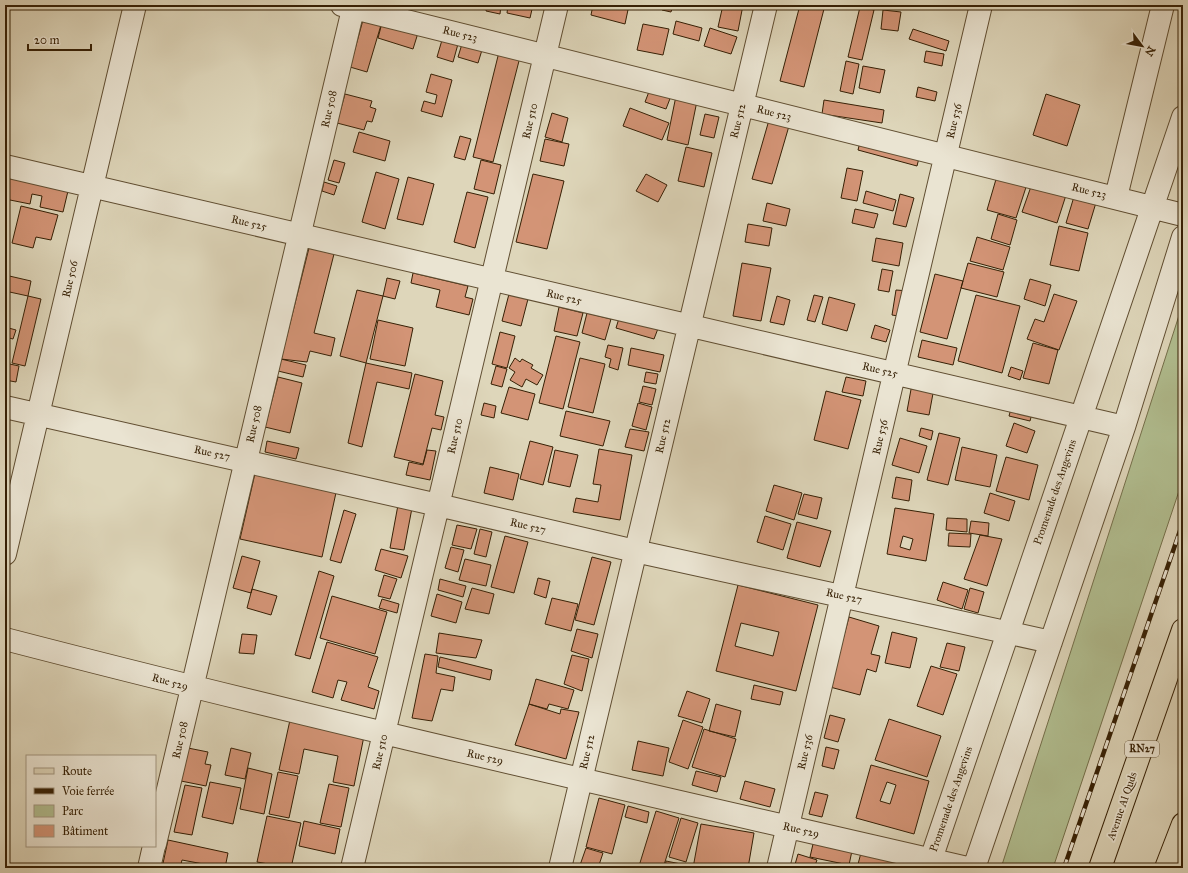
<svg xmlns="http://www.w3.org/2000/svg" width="1188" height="873" viewBox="0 0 1188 873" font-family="'IM FELL Great Primer',serif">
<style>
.green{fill:#b1be90;stroke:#746f4a}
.building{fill:#d39476;stroke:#362005;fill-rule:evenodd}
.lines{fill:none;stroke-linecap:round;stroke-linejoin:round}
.minor-casing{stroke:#604e32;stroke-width:24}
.major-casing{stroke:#362005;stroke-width:24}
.minor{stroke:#eae4d2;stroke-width:22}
.major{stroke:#ded6ba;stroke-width:22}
.rail-casing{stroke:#362005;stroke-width:4.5}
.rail{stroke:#eae4d2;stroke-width:3;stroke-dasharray:9;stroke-linecap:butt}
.labels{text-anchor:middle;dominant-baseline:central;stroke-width:3.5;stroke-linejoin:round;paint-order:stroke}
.shield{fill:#eae4d2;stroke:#6c5b42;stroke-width:1}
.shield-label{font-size:10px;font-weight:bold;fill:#362005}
.street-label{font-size:11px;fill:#362005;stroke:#eae4d2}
</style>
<rect width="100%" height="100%" fill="#ded6ba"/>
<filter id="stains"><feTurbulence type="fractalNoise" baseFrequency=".005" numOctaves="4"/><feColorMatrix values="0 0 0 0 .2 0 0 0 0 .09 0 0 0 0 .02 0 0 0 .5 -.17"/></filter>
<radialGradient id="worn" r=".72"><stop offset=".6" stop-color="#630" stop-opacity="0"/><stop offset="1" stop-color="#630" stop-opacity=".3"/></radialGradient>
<!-- green -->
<path class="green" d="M1183,303v176l-130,389h-52z"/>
<!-- building -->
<path class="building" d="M487,5h14l-1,9 -14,-3z
M508,5h25l-3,13 -23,-5z
M593,5h36l-4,19 -34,-9z
M664,5h9l-2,7 -9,-2z
M723,5h20l-5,26 -20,-4z
M800,5h25l-21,82 -24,-6z
M860,7l14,3 -12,50 -14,-3z
M883,10l18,2 -3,19 -17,-2z
M363,20l18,5 -14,47 -17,-5z
M676,21l26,7 -3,13 -26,-7z
M382,23l36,10 -5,16 -35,-11z
M643,24l26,5 -6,26 -26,-5z
M710,28l27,9 -6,17 -27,-8z
M913,29l36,12 -3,10 -37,-12z
M442,40l16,4 -5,18 -16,-5z
M462,44l20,6 -4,13 -20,-6z
M926,51l18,3 -2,12 -18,-4z
M499,52l21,5 -27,105 -20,-5z
M846,61l13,3 -6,30 -13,-3z
M863,66l22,4 -5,23 -21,-5z
M431,74l21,6 -10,37 -21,-6 3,-10 11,3 2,-9 -11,-3z
M918,87l19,5 -2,9 -19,-4z
M650,89l21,7 -5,13 -21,-7z
M345,94l27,7 -2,6 6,2 -4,13 -5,-1 -3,9 -27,-7z
M1046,94l34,11 -13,41 -34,-11z
M676,96l21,5 -9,44 -21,-5z
M824,100l60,10 -2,13 -60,-9z
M630,108l39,15 -7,17 -39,-14z
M552,113l16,5 -6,24 -17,-5z
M705,114l14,3 -5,21 -14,-3z
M769,120l20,6 -17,58 -20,-5z
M359,132l31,9 -5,20 -32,-9z
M460,136l11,3 -6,21 -11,-3z
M861,138l59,16 -3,12 -59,-16z
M545,139l24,5 -5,22 -24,-5z
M686,147l26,6 -8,34 -26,-6z
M334,160l11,3 -6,20 -11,-3z
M481,160l20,5 -7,29 -20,-5z
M847,168l16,3 -6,30 -16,-3z
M999,169l30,9 -13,40 -29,-8z
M376,172l23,7 -14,50 -23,-7z
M533,174l31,7 -17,68 -31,-7z
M646,174l21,11 -9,17 -22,-11z
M5,176l63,15 -5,21 -23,-5 2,-11 -10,-2 -2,10 -25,-5z
M408,177l26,7 -11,41 -26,-6z
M1034,178l34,11 -11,34 -35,-11z
M324,182l13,4 -3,9 -12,-4z
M1076,190l22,6 -10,33 -22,-6z
M866,191l30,9 -3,11 -30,-8z
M467,192l21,5 -13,51 -21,-6z
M900,194l14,4 -8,29 -13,-3z
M767,203l23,6 -4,17 -23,-5z
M21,206l37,9 -7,25 -15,-3 -3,11 -21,-5z
M855,209l23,5 -4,14 -22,-5z
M998,214l19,6 -7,25 -19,-6z
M748,224l24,4 -3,18 -24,-4z
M1059,226l29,7 -9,38 -29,-6z
M977,237l33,10 -7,23 -33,-9z
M876,238l27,5 -4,23 -27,-5z
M309,248l25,6 -20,79 21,5 -4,18 -21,-5 -3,11 -26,-3z
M742,263l29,5 -10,53 -28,-5z
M968,263l36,9 -7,25 -36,-9z
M882,269l11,2 -4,21 -11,-2z
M413,273l55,13 -3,11 8,2 -4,16 -33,-8 4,-17 -29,-7z
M935,274l28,7 -16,58 -27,-7z
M5,275l26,6 -3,15 -23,-5z
M387,278l13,3 -5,18 -12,-3z
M1030,279l21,6 -6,21 -21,-7z
M357,290l26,6 -17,67 -26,-7z
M896,290l13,1 -4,26 -13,-2z
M509,294l19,5 -7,27 -19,-5z
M1054,294l23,7 -18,49 -32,-11 8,-20 9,3z
M814,295l9,2 -8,25 -8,-2z
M976,295l44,11 -18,67 -44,-12z
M28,296l13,3 -16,67 -13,-3z
M777,296l13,4 -6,25 -14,-3z
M829,297l26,7 -8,27 -25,-7z
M559,307l24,6 -6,23 -23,-5z
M587,313l24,6 -6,21 -23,-7z
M620,315l39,11 -5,13 -38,-11z
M378,320l35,8 -8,38 -35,-7z
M875,325l15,5 -4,12 -15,-4z
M5,327l11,3 -3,9 -8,-2z
M500,332l15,4 -8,32 -15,-4z
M556,336l24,6 -17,67 -24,-6z
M922,340l35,8 -4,17 -35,-8z
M1033,343l25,7 -9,34 -26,-6z
M608,345l15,3 -5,22 -9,-3 2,-8 -6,-2z
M631,348l33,7 -4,17 -32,-7z
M515,358l5,4 2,-3 11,6 -2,3 12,7 -6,10 -11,-6 -4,8 -12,-7 5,-8 -6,-4z
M580,358l25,6 -12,49 -25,-6z
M281,359l25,6 -3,12 -25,-6z
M5,363l14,3 -3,16 -11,-2z
M366,363l46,10 -3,16 -32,-7 -15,65 -14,-4z
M496,366l11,3 -5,18 -11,-3z
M1011,367l12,4 -3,9 -12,-4z
M646,372l12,2 -2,10 -12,-2z
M415,374l28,7 -8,34 9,2 -3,13 -9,-2 -9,36 -29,-7z
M278,377l24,6 -12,50 -25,-6z
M846,377l20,4 -3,15 -21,-4z
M912,384l22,4 -5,27 -22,-4z
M643,386l13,3 -4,16 -13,-3z
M509,387l26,7 -7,26 -27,-7z
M826,391l35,9 -13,49 -34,-9z
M484,403l12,3 -2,12 -13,-3z
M638,403l14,4 -6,23 -14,-4z
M1012,405l21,5 -3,11 -21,-5z
M566,411l44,10 -7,25 -43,-10z
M1014,423l21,8 -8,22 -21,-7z
M921,428l12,3 -2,9 -12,-4z
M630,429l19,3 -5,19 -19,-4z
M939,433l21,5 -12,47 -21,-5z
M900,438l27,8 -8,27 -27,-8z
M267,441l32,7 -3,11 -31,-7z
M530,441l23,6 -10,38 -23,-6z
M962,447l35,8 -7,32 -35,-7z
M599,449l33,6 -12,65 -47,-8 3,-14 22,4 3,-17 -8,-1z
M427,450l9,1 -6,29 -24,-5 3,-13 14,3z
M555,450l23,5 -8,32 -22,-5z
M1006,457l32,8 -9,35 -33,-9z
M490,467l29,7 -6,26 -29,-7z
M256,469l81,19 -15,69 -82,-18z
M896,477l16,3 -3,21 -17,-3z
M774,485l28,8 -8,27 -28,-9z
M990,493l25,8 -6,20 -25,-8z
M804,494l18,4 -5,21 -19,-5z
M398,505l14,3 -8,42 -14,-2z
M895,508l39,6 -8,47 -39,-7zM903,536l10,3 -3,11 -10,-3z
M344,510l12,4 -15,49 -11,-3z
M765,516l26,8 -8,26 -26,-8z
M947,518l20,1v13l-21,-2z
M971,521l18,2 -1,13 -19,-3z
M797,522l34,9 -11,36 -33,-9z
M457,525l20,4 -6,20 -19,-4z
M480,529l12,3 -6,25 -12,-3z
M949,533l22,1 -1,13 -22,-1z
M980,535l22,4 -15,47 -23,-7z
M505,536l23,6 -14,51 -23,-6z
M451,547l13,3 -6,22 -13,-4z
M381,549l27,7 -7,22 -26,-8z
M242,556l18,5 -9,32 -18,-5z
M592,557l19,5 -17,63 -19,-5z
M465,559l26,6 -5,21 -27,-6z
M319,571l15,5 -24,83 -15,-4z
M384,575l13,4 -7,20 -12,-3z
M538,578l12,3 -4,17 -12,-4z
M440,579l26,7 -3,11 -25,-7z
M943,582l25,8 -6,19 -25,-9z
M738,585l80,20 -22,86 -80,-20zM741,623l38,9 -6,24 -38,-10z
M472,588l22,6 -5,20 -24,-5z
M970,588l14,4 -6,21 -14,-4z
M252,589l25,7 -6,19 -24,-7z
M437,594l25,8 -6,21 -25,-7z
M332,596l55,16 -12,42 -55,-16z
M552,598l26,6 -7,27 -26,-7z
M382,599l17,5 -2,9 -18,-5z
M849,617l30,9 -8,28 9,2 -4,16 -9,-3 -7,26 -30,-8z
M577,629l21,5 -6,24 -21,-7z
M892,632l25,6 -7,30 -25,-5z
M439,633l43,7 -6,18 -40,-5z
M242,634l15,1 -3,19 -15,-1z
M327,642l51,15 -10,30 11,4 -5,18 -33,-9 6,-18 -9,-2 -5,18 -21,-6z
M947,643l18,4 -6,24 -19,-4z
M425,654l13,2 -2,17 19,4 -2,14 -12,-2 -9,32 -20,-3z
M572,655l17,4 -7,32 -18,-7z
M440,657l52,13 -2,10 -52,-13z
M931,666l26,8 -14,41 -26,-9z
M536,679l38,11 -6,19 -19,-5 -2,5 -18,-5z
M754,685l29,7 -3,13 -29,-6z
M687,691l23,8 -8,24 -24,-7z
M529,704l31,10 1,-5 18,3 -13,47 -51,-14z
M716,704l25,7 -6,26 -26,-6z
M830,715l15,4 -7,23 -14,-4z
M889,719l52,17 -14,41 -52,-17z
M290,720l74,16 -10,50 -21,-4 5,-26 -34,-7 -5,25 -20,-4z
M683,720l20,7 -15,42 -19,-7z
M704,729l32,10 -11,38 -33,-10z
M638,741l31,7 -6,28 -31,-6z
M826,747l13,3 -5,19 -12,-3z
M188,748l20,4 -3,12 6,1 -5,21 -25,-5z
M231,748l20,5 -6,26 -20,-4z
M871,765l58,16 -15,53 -58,-16zM887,782l9,3 -6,19 -10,-3z
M248,768l24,6 -8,40 -24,-5z
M696,771l25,6 -4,15 -25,-7z
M278,772l20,4 -9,42 -20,-4z
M745,781l30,8 -5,18 -30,-8z
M210,782l31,6 -8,36 -31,-7z
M329,784l20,4 -8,39 -21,-4z
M185,785l17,3 -10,47 -18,-3z
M815,792l13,3 -6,22 -13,-3z
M599,798l26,7 -13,49 -26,-7z
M628,806l21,6 -2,11 -22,-6z
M656,811l23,7 -16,50h-18l-6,-2z
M267,816l34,7 -10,45 -34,-6z
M681,818l17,5 -12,39 -17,-5z
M304,821l36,8 -5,25 -36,-8z
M701,824l53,9 -6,35h-55z
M168,840l60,13 -3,15 -43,-8 -2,8h-18z
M813,844l40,2 -4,19 -39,-8z
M586,848l17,5 -5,15h-19z
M862,849l34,10 -3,9h-36z
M798,854l19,6 -3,8h-20z
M666,861l20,4v3h-21z"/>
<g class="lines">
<!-- minor casing -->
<g class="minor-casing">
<path id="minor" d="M342,5l841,210
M5,166l1119,261
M1116,197l47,-192
M5,407l433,98 197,46 416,91
M5,554l130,-549
M5,639c319,83 641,155 962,229
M155,844l199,-839
M149,868l5,-22
M352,868l205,-863
M560,868l206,-863
M778,868l203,-863
M928,868l255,-751
M974,868l150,-441 59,-190"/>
</g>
<!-- major casing -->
<g class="major-casing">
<path id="major" d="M1100,868l83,-238
M1166,868l17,-44"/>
</g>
<!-- minor -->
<use href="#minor" class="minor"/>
<!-- major -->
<use href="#major" class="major"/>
<!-- rail casing -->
<g class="rail-casing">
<path id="rail" d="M1064,868l119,-346"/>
</g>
<!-- rail -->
<use href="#rail" class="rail"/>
</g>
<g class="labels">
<!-- shield labels -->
<rect class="shield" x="1125" y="741" width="34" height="16" rx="3"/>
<g class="shield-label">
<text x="1142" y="749">RN27</text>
</g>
<!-- street labels -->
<g class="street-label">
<text transform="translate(460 34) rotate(14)">Rue 523</text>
<text transform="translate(329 109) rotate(-77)">Rue 508</text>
<text transform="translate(774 113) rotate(14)">Rue 523</text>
<text transform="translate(530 121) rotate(-77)">Rue 510</text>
<text transform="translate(738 121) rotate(-76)">Rue 512</text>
<text transform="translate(954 121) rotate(-77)">Rue 536</text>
<text transform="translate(1089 191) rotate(14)">Rue 523</text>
<text transform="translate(249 223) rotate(13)">Rue 525</text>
<text transform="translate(70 279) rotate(-77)">Rue 506</text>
<text transform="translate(564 297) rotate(13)">Rue 525</text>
<text transform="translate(880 370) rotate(13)">Rue 525</text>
<text transform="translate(254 424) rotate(-77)">Rue 508</text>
<text transform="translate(455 436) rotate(-77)">Rue 510</text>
<text transform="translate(663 436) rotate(-77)">Rue 512</text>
<text transform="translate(880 437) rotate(-77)">Rue 536</text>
<text transform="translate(212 453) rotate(12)">Rue 527</text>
<text transform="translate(1055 492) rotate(-71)">Promenade des Angevins</text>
<text transform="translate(528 526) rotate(13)">Rue 527</text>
<text transform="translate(844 596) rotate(12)">Rue 527</text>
<text transform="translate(170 682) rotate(15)">Rue 529</text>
<text transform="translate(180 740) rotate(-77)">Rue 508</text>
<text transform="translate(380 752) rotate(-77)">Rue 510</text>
<text transform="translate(587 752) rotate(-77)">Rue 512</text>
<text transform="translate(805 752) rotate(-77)">Rue 536</text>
<text transform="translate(485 757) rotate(13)">Rue 529</text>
<text transform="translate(951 799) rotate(-71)">Promenade des Angevins</text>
<text transform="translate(1122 806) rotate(-71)">Avenue Al Quds</text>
<text transform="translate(801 830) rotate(13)">Rue 529</text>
</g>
</g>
<!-- margin -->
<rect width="1188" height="873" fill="none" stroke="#ded6ba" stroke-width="20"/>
<rect x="6" y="6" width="1176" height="861" fill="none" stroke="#362005" stroke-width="2"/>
<rect x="10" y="10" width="1168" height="853" fill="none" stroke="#362005"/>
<!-- legend -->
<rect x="26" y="755" width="130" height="92" fill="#eae4d2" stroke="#a29680"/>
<rect x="34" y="768" width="20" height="6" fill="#ded6ba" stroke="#a29680"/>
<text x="62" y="775" font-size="12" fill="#362005">Route</text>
<rect x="34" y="788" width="20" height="6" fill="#362005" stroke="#a29680"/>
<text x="62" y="795" font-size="12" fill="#362005">Voie ferrée</text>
<rect x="34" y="805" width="20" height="12" fill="#b1be90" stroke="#a29680"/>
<text x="62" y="815" font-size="12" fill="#362005">Parc</text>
<rect x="34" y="825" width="20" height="12" fill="#d39476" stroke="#a29680"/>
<text x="62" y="835" font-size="12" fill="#362005">Bâtiment</text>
<!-- north arrow -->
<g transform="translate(1142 46) rotate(122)" stroke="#eae4d2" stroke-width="3" paint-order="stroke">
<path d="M0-3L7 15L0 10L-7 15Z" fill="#362005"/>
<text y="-6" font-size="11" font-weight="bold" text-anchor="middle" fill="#362005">N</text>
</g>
<!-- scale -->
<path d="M28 44v6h63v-6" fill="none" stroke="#362005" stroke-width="2"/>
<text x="34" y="44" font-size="12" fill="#362005" stroke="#eae4d2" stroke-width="3" paint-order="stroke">20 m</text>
<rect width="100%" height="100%" filter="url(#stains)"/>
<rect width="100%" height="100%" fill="url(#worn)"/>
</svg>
